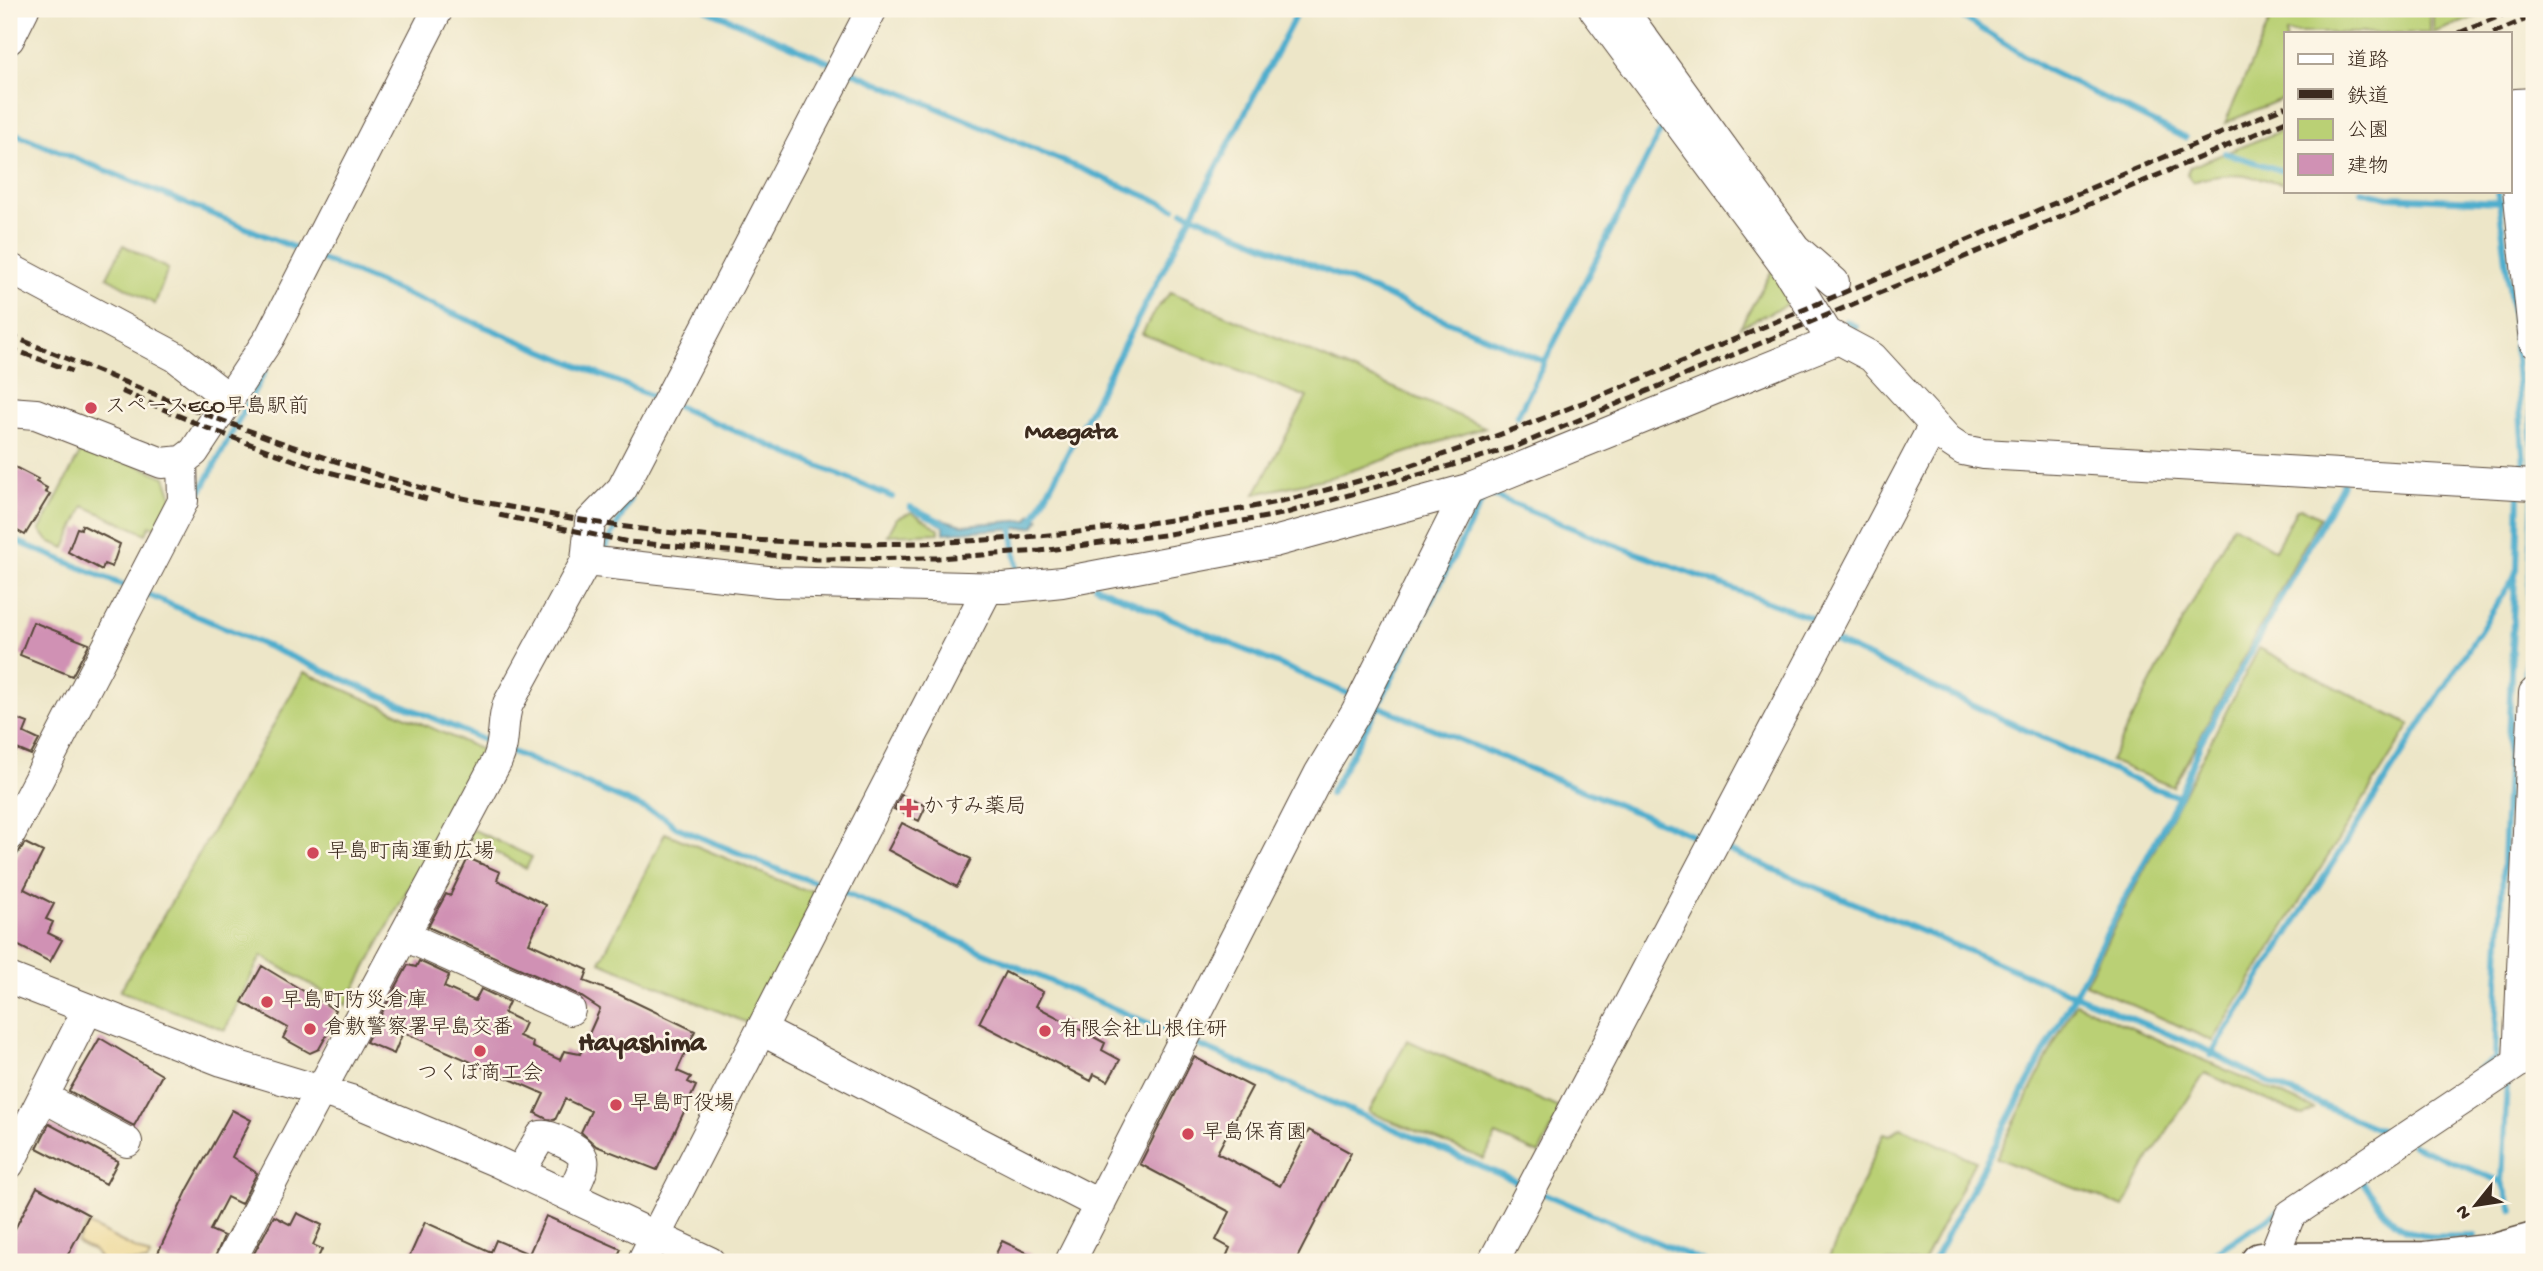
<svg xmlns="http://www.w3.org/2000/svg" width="2543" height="1271" viewBox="0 0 2543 1271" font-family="'Gochi Hand','Klee One',sans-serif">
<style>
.green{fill:#bad075;stroke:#7a7d4a;stroke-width:2}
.sand{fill:#eeda9e;stroke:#94825e;stroke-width:2}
.water{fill:#4eadcd;stroke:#446c76;stroke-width:2}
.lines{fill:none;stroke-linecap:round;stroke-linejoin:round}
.stream{stroke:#4eadcd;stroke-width:6}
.building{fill:#d091b4}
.minor-casing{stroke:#564638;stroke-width:32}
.major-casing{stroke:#564638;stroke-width:41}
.minor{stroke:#fff;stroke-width:30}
.major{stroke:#fff;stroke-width:38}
.rail{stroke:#3b2a1e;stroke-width:5;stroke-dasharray:10 5;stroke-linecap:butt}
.poi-dot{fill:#d1495b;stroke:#fcf5e5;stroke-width:2.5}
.labels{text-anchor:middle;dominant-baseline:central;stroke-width:5;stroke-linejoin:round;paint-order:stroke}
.poi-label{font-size:21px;fill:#3b2a1e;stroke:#fcf5e5;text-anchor:start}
.quarter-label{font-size:24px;font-weight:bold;fill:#3b2a1e;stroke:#fcf5e5}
.district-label{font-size:28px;font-weight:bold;fill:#3b2a1e;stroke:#fcf5e5}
</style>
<rect width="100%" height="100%" fill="#fcf5e5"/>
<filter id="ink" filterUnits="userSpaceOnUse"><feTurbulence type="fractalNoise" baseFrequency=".0143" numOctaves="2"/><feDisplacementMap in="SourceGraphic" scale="14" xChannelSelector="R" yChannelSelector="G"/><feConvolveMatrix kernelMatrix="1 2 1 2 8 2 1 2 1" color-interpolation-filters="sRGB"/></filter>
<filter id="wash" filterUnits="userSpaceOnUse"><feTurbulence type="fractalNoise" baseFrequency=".00686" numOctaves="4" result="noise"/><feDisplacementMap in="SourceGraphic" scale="28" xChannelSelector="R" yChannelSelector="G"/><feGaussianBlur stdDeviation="1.57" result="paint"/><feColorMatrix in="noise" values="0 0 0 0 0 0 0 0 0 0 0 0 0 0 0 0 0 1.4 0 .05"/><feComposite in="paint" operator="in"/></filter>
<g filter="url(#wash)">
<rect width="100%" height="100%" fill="#ede6c8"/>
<!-- green -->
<path class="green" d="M2275,9h155v24h-144v64l-61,26z
M2433,9h48v6l-48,18z
M2286,129v55c-34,-8 -60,-14 -93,-2l-6,-8 3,-7z
M123,245l45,24 -13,35 -48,-27z
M1774,267l22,33 -56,27z
M1171,292l314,135 -153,50 -77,17 52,-97 -165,-63 13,-24z
M85,443l80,34 7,20 -16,31 -6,-3 -4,9 -62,-28 -19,42 -17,-7 -8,-11z
M2302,508l18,9 -147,270 -63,-26 123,-236 42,25 22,-41z
M912,512l27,17v4l-51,2 9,-17z
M2259,648l151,77 -197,316 -128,-57z
M304,672l178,78 -136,255 -85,-49 -36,74 -105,-39z
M474,830l58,27 -6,12 -62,-33z
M665,833l135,56 21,3 -69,133 -152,-63z
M2075,1003l239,106 -11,7 -98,-43 -55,84 -26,50 -128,-49z
M1407,1040l154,69 -22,45 -43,-19 -12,24 -115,-47z
M1901,1127l74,34 -52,101h-96l57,-129 6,2z"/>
<!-- sand -->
<path class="sand" d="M87,1224l63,32 -3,6h-45l-8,-11 -17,-8z"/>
<!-- water -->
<path class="water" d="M1032,514l7,5 -5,8 -90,6v-7l-6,-3 3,-4 22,6 65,-5z"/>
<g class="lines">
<!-- stream -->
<path class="stream" d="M706,9l127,55
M1950,9l95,60 140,69
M9,66l10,-20
M850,71l324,137
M9,131l296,121
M2225,153l61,19
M2361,191l27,6 113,5
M2498,191l16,139 10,135 -13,7
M1183,211l360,150
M319,258l340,141
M1846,321l10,6
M2528,348l6,129
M674,405l218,92
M1517,417l147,-293
M1486,493l126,51 205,76 3,4
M194,504l71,-133
M910,507l36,17
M1032,522l267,-513
M1012,525l5,43
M9,538l121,50
M602,555l28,-56
M1095,586l256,109
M144,593l349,151
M1830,639l312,145 37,13
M2525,690l8,-195
M1375,705l331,136
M510,751l154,66 12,10 108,45 43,14
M1330,794l48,-88 109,-215
M1722,848l480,200 70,36 122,52
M9,858l6,-13
M841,891l337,145
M1191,1042l334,143
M2211,1055l302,-476 4,-10 2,-78
M2478,1076l-2,-5 19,-12 20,-484
M2507,1082l-5,100 11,29
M2413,1145l89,37
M2360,1178c41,60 43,60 115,58
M1538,1191l166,71
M1933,1262l246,-465 22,-55 142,-258
M2200,1262l81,-52"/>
</g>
<g id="blocks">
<!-- building -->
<path class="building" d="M9,464l29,15 -2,3 11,6 -2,4 5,2 -25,41 -16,-9z
M82,525l38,19 -8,23 -8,-3 -2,6 -34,-18 9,-24 4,1z
M33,622l56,22 -17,32 -52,-21z
M9,716l19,7 -4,10 15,7 -8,15 -14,-6 -8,19z
M901,795l25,11 -7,15 -25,-12z
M902,823l69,36 -14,28 -69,-37z
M25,843l18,9 -19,37 30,15 -8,15 7,3 -5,11 14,7 -12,22 -41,-21v-75z
M468,858l32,14 -3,8 49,25 -17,38 59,27 -4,11 34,13 77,37 -18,40 14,6 -3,5 8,4 -39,84 -61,-24 -15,-14 10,-21 -26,-12 -10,21 -8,-1 -12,-6 9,-19 -141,-62 -9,22 -28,-12 42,-77 8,2 3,-6 30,14 -5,12 31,14 6,-12 28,13 -5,11 21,10 -6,13 14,6 -1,5 28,13 4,-9 16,3 20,-45 -23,-15 -149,-67 18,-33 4,2z
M262,966l73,44 -7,12 5,2 -14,25 -9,4 -27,-15 5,-10 -46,-26z
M1005,972l38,20 -7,14 69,37 -3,7 18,10 -12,21 -14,-7 -3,7 -112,-58z
M100,1038l62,37 -28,51 -65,-35z
M1194,1057l58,30 -35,66 63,33 29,-56 42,23 -56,109h-71l6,-14 -14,-8 14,-28 -90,-48z
M232,1110l19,10 -19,37 25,16 -16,31 -14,-7 -17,33 14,6 -11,26h-42l-14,-7 31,-66z
M49,1124l69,37 -12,23 -69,-36z
M37,1187l52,28 -25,47h-55v-22z
M297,1213l25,12 -9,20 9,4 -6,13h-59l-6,-3 23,-43 17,9z
M546,1216l75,33 -6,13h-208l18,-40 66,30 5,-12 33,14z
M1002,1241l45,21h-55z"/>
</g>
</g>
<g filter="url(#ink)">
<use href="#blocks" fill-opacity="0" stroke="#564638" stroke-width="2"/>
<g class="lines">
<!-- minor casing -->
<g class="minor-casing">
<path id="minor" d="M1594,9l191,257 42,67 45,24 76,83 15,10 20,4 551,31
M1622,9l173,239 39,34
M9,39l15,-30
M2534,103l-18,1 -5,6v10l23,222
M9,268l167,89 52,41
M9,412l27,2 126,49 20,-2 12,-9 76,-115 168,-328
M586,561l191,21 227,6 58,-6 212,-40 194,-53 368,-149
M9,836l174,-335 -1,-40
M405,936l165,74
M9,978l213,83 129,39 144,61 215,101
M761,1030l339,175
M2518,1062l16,-369
M43,1097l84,45
M9,1164l79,-155
M520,1172l21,-36c8,-1 14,3 21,6 34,14 20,27 9,54
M2272,1260l18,-45 244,-163
M230,1262c87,-168 179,-334 267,-501 9,-19 4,-38 11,-57l78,-143 4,-39 32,-33 250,-480
M642,1262l346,-674
M1070,1262l249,-488 37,-62 112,-223
M1493,1262l441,-837"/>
</g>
<!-- major casing -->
<g class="major-casing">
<path id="major" d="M2260,1262l165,-1 70,-8 39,-11"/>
</g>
<!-- minor -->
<use href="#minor" class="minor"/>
<!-- major -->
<use href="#major" class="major"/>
<!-- rail -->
<path class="rail" d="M2459,33l58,-24
M2493,33l41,-17
M9,335c140,57 281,117 428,157 34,9 70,14 106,21 186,36 372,39 561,16 59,-8 119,-15 177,-28 184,-42 357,-121 529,-194 158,-68 317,-134 476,-201
M9,348l63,23
M121,391l86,37 108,40 116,32
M499,515l130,27 186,17 123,-1 102,-7 123,-16 120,-21 232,-67 771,-326"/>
</g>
</g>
<!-- markers -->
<g class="poi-dot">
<circle cx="91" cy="408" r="7"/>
<path d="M905.5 797.5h7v7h7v7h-7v7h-7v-7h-7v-7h7z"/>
<circle cx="313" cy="853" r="7"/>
<circle cx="267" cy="1002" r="7"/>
<circle cx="310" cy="1029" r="7"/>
<circle cx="1045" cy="1031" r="7"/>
<circle cx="480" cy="1051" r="7"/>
<circle cx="616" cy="1105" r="7"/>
<circle cx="1188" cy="1134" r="7"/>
</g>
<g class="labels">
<!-- poi labels -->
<g class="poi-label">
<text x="105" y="408">スペースECO早島駅前</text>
<text x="923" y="808">かすみ薬局</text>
<text x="327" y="853">早島町南運動広場</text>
<text x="281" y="1002">早島町防災倉庫</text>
<text x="324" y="1029">倉敷警察署早島交番</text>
<text x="1059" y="1031">有限会社山根住研</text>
<text x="480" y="1075" text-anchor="middle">つくぼ商工会</text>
<text x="630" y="1105">早島町役場</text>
<text x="1202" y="1134">早島保育園</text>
</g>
<!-- quarter labels -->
<g class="quarter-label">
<text x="1071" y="433">Maegata</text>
</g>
<!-- district labels -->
<g class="district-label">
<text x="642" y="1044">Hayashima</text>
</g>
</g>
<!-- margin -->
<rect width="2543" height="1271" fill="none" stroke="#fcf5e5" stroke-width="35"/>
<!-- legend -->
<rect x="2284" y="32" width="228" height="161" fill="#fcf5e5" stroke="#afa495" stroke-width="2"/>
<rect x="2298" y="54" width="35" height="10" fill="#ffffff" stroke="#afa495" stroke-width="2"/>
<text x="2347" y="66" font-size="21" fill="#3b2a1e">道路</text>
<rect x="2298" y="89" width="35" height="10" fill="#3b2a1e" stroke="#afa495" stroke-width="2"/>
<text x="2347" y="102" font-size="21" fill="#3b2a1e">鉄道</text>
<rect x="2298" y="119" width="35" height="21" fill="#bad075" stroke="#afa495" stroke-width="2"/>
<text x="2347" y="136" font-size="21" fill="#3b2a1e">公園</text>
<rect x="2298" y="154" width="35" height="21" fill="#d091b4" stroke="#afa495" stroke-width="2"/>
<text x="2347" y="172" font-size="21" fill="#3b2a1e">建物</text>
<!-- north arrow -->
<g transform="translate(2476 1205) rotate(240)" stroke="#fcf5e5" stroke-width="5" paint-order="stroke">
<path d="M0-5L12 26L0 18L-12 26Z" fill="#3b2a1e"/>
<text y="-10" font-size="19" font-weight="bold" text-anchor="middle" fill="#3b2a1e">N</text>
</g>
</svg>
